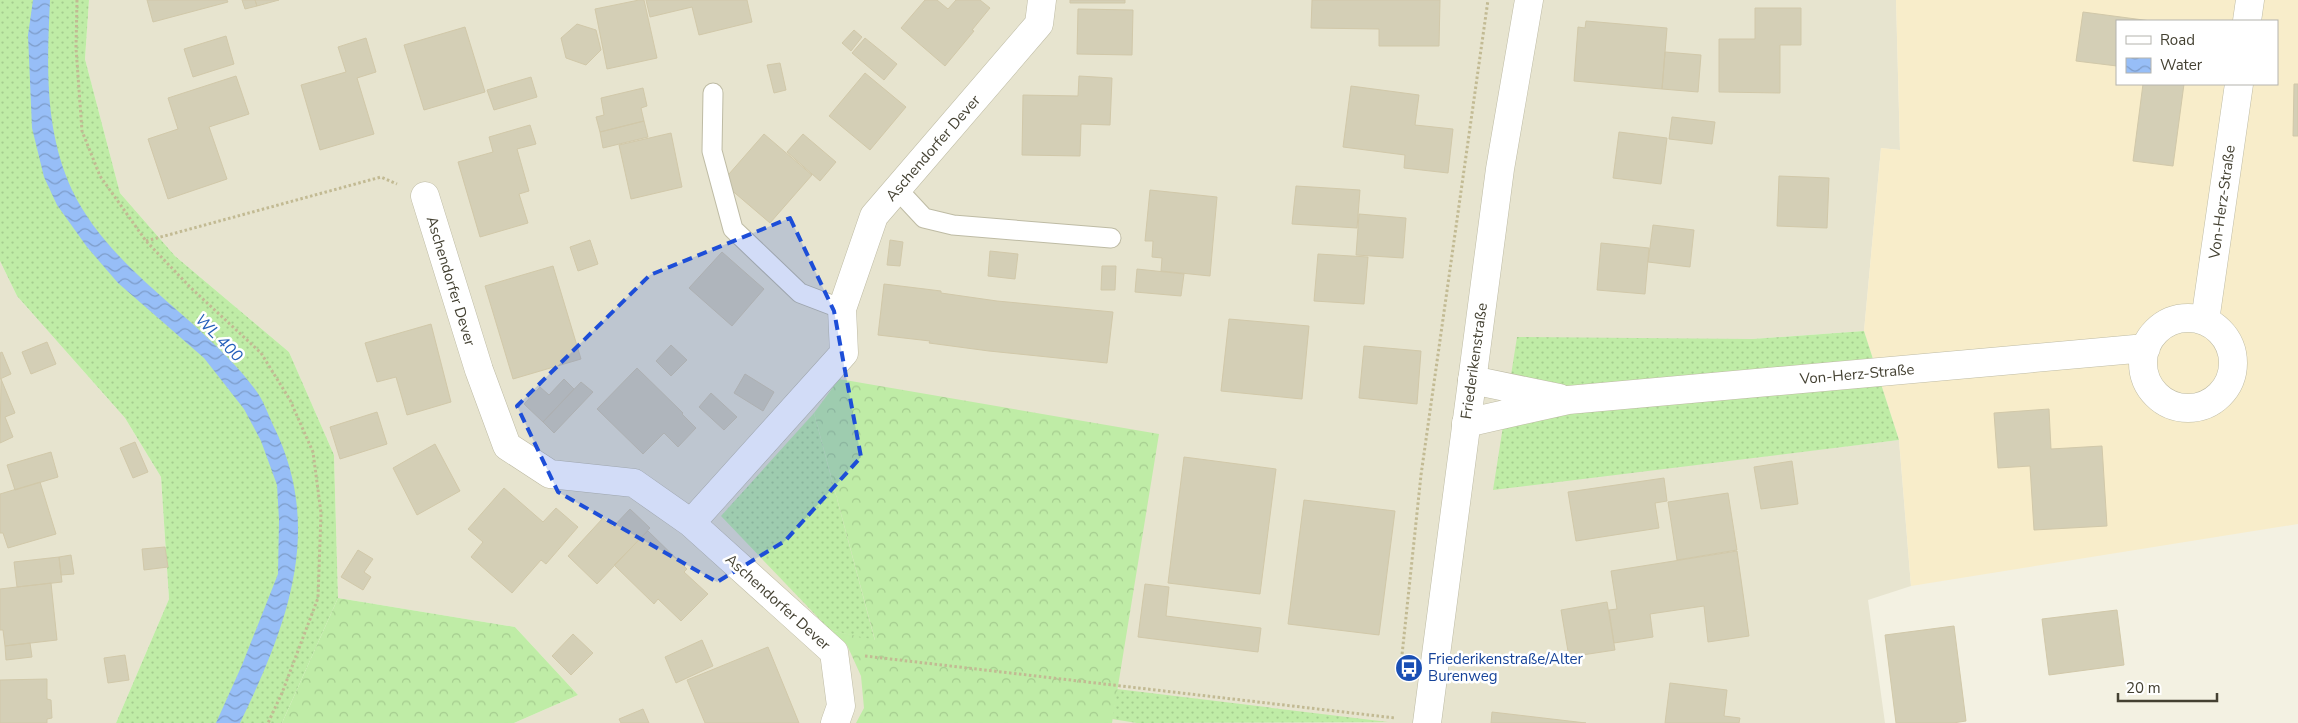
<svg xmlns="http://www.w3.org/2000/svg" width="2298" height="723" viewBox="0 0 2298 723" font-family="'Nunito Sans',sans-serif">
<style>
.residential{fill:#e7e4cf}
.commercial{fill:#f8edca;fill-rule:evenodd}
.grass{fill:url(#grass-dots)}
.forest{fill:url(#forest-crowns)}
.water{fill:url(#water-waves)}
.building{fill:#d4cfb6;stroke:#d1c8a9}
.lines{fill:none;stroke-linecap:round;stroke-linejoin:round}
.service-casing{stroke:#bebba4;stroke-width:21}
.minor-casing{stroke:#bebba4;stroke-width:29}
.tertiary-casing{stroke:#bebba4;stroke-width:29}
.path{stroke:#c2ba93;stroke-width:3;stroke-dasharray:2.5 2.5;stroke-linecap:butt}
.service{stroke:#fff;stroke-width:19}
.minor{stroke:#fff;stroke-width:28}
.tertiary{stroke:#fff;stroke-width:28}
.marked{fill:#1d4ed8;fill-opacity:0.2;stroke:#1d4ed8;stroke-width:4;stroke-dasharray:10 6;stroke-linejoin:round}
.labels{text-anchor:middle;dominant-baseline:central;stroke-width:5;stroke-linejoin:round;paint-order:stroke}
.street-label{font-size:15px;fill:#444132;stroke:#fff}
.transit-label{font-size:15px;fill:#164399;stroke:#fff;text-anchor:start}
.water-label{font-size:16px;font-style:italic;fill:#225eb9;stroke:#fff}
</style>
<defs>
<pattern id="grass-dots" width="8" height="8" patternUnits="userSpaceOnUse" patternTransform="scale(1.25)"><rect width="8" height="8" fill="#bfeca6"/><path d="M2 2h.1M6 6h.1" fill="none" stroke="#a5cc8f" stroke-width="1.8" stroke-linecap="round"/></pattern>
<pattern id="forest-crowns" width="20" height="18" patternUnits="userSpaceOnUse" patternTransform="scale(1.25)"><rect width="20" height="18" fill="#bfeca6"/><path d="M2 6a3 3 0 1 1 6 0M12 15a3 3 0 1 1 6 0" fill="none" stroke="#a5cc8f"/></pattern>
<pattern id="water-waves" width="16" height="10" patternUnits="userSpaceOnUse" patternTransform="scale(1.25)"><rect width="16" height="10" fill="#97bef7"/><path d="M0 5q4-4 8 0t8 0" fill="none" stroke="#7d9cc9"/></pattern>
</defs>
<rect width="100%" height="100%" fill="#f3f1e2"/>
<!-- residential -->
<path class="residential" d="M89,0h1807l4,150 -19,-2 -17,183 -112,8 -259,150 406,-49 12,146 -43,14 17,123h-1371l64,-28 -63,-68 -177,-29 -4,-143 -45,-103 -114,-96 -55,-63 -35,-134z
M0,261l17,35 108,122 36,59 8,122 -53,124h-116z"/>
<!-- commercial -->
<path class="commercial" d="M1896,0h402v524l-387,62 -12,-146 -35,-109 17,-183 19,2zM2117,21h160v63h-160z"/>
<!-- grass -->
<path class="grass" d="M0,0h89l-4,59 35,134 55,63 114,96 45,103 4,143 -56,125h-166l53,-124 -8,-122 -36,-59 -108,-122 -17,-35z
M1864,331l35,109 -406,50 24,-153 235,2z
M814,413l61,228 -45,-11 -109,-114z
M1117,689l271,33 -251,1 -25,-4z"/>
<!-- forest -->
<path class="forest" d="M839,379l320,55 -47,289h-256l8,-15 -3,-32 -14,-31 -17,-15 45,10 -61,-227z
M338,598l177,29 63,68 -64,28h-232z"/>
<!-- water -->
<path class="water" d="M33,0h17c-3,65 -6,129 22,190 27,56 77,95 123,136 21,20 45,42 62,66 7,10 11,22 16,33 52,104 14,201 -33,298h-24l26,-58 36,-91 1,-54 -2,-35 -16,-44 -17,-32 -40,-51 -86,-75 -31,-36 -30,-42 -13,-28 -12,-49 -4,-93z"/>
<!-- building -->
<path class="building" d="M147,0h80l1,2 -75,20z
M242,0h13l2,6 -12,3z
M255,0h24l-22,6z
M639,0h5l13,58 -50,11 -12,-60z
M646,0h101l5,22 -53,13 -7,-28 -42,10z
M925,0h12l11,9 8,-9h24l10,8 -18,22 2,1 -29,35 -44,-38z
M1070,0h55v3h-55z
M1312,0h128l-1,46h-60v-17l-68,-1z
M1755,8h46v37h-21v48l-61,-1v-53h36z
M1078,9l55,1 -1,45 -55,-1z
M2083,12l68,9h-34v45l-41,-5z
M1586,21l81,7 -5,61 -88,-8 4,-54 7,1z
M577,24l19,6 5,20 -15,15 -20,-7 -5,-20z
M465,27l20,65 -61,18 -20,-65z
M854,30l8,7 -11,14 -9,-8z
M226,36l8,28 -41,13 -9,-28z
M366,38l10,34 -19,6 17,56 -54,16 -19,-65 45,-13 -8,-25z
M865,38l32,26 -13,16 -32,-27z
M1665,52l36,3 -3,37 -36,-3z
M780,63l6,27 -12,3 -7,-28z
M865,73l41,34 -36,43 -41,-34z
M236,76l13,38 -40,13 18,52 -59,20 -20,-60 30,-10 -10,-31z
M1079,76l33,2 -2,47 -29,-1 -1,32 -58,-1 1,-60 55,1z
M531,77l6,20 -43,13 -7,-20z
M2143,84h41l-11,82 -40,-5z
M2294,84h4v52h-5z
M1351,86l68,9 -4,30 38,4 -5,44 -44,-5 1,-13 -62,-8z
M643,88l4,18 -6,2 3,13 -44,11 -4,-15 8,-2 -3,-17z
M1672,117l43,5 -3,22 -43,-5z
M644,121l4,16 -45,11 -3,-16z
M530,125l6,19 -19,5 12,42 -10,3 9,29 -48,14 -22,-75 35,-10 -4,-15z
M1619,132l48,6 -6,46 -48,-6z
M671,133l11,54 -51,12 -12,-54z
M764,134l48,41 -42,48 -48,-41z
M803,134l33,28 -16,19 -33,-29z
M1779,176l50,2 -2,50 -50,-2z
M1296,186l64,4 -3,38 -65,-4z
M1150,190l67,7 -7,79 -49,-5 1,-13 -10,-1 1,-16h-8z
M1359,214l47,4 -3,40 -47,-3z
M1653,225l41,5 -4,37 -42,-5z
M590,240l8,24 -20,7 -8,-24z
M890,240l13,2 -3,24 -13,-1z
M1601,243l48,5 -4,46 -48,-4z
M990,251l28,3 -3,25 -27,-3z
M722,252l42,37 -32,37 -43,-38z
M1318,254l50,3 -4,47 -50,-3z
M553,266l28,93 -68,20 -28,-93z
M1102,266h14l-1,24h-14z
M1137,269l47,5 -3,22 -46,-4z
M884,284l57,7v2l56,8 116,11 -6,51 -118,-12 -60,-8 1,-2 -52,-6z
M1229,319l80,7 -7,73 -81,-8z
M431,324l20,78 -44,13 -11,-38 -19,5 -12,-39z
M47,342l9,22 -25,10 -9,-22z
M671,345l16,15 -16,16 -15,-15z
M1364,346l57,5 -4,53 -58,-6z
M2,352l9,22 -11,5v-26z
M637,368l46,45 -1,1 14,14 -18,19 -14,-14 -21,21 -46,-45z
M745,374l29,18 -11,19 -29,-18z
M1,379l14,34 -10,4 8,20 -13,6z
M564,379l10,10 -31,33 -19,-18 16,-17 9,8z
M581,382l12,10 -39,41 -11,-11z
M711,393l26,24 -13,13 -25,-23z
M2049,409l2,40 51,-3 5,80 -73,4 -4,-64 -32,2 -4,-55z
M377,412l10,32 -47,15 -10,-32z
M135,442l13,30 -15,6 -13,-30z
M435,444l25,47 -43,24 -24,-47z
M51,452l7,25 -43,13 -8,-25z
M1184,457l92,12 -16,125 -92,-11z
M1792,461l6,43 -37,5 -7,-42z
M1664,478l3,23 -12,2 4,25 -83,13 -8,-49z
M40,482l16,52 -48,14 -5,-15h-3v-39z
M504,488l39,34 13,-14 22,19 -32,37 -5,-4 -29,33 -41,-36 12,-15 -15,-13z
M1728,493l9,57 -60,10 -9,-58z
M1304,500l91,11 -16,124 -91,-11z
M630,509l20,19 -53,56 -29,-28 35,-38 10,9z
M648,531l39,38 -3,3 24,22 -27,27 -23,-22 -4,5 -40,-39z
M165,547l3,20 -24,3 -2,-21z
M358,550l15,9 -9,13 7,5 -8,13 -22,-13z
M1737,551l12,85 -41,6 -4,-36 -54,8 3,23 -39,6 -5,-33 8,-1 -6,-38z
M71,555l3,19 -13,1 -2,-18z
M59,557l3,25 -45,5 -3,-25z
M51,583l6,57 -52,6 -2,-16h-3v-41z
M1145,584l24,3 -3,29 95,12 -3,24 -120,-15z
M1607,602l8,48 -46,7 -8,-47z
M2117,610l7,55 -75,10 -7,-56z
M1954,626l12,95 -13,2h-57l-11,-88z
M573,634l20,19 -22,22 -19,-19z
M702,640l11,26 -37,17 -11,-26z
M30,643l2,14 -26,3 -1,-14z
M768,647l31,76h-94l-18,-43z
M125,655l4,25 -21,3 -4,-25z
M47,679v20l4,1 1,18 -5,1v4h-47v-43z
M1670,683l57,7 -3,26 16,2 -1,5h-74z
M643,709l6,14h-28l-2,-4z
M1492,712l94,11h-95z"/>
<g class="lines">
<!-- service casing -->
<g class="service-casing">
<path id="service" d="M713,93l-1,58 21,78 67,64 42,16
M897,189l27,29 29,7 158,13"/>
</g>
<!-- minor casing -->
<g class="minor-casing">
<path id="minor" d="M2247,21l3,-21
M425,196l54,174 28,76 43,28 84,9 57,40 153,-170 -2,-44 32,-93 165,-192 3,-24
M2143 363a45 45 0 1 1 90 0a45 45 0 1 1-90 0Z
M2205,321l34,-237
M1472,380l87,18
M1466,423l102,-23 578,-52
M691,523l143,129 7,54 -6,17"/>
</g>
<!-- tertiary casing -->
<g class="tertiary-casing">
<path id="tertiary" d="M1427,723l73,-554 29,-169"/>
</g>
<!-- path -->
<path class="path" d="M77,0l-1,48 6,83 18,45 46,65 44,46 71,66 29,47 23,52 8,61 -3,85 -36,95 -14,30
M146,241l235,-64 16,7
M865,656l530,62
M1400,674l21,-199 67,-475"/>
<!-- service -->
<use href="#service" class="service"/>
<!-- minor -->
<use href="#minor" class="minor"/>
<!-- tertiary -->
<use href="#tertiary" class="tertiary"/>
</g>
<!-- marked area -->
<path class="marked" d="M790,218l44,93 27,146 -76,84 -68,41 -159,-90 -41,-86 133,-131z"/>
<!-- icons -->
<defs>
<g id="bus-disc" transform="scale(1.4375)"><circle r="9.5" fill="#1a4fb4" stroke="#fff"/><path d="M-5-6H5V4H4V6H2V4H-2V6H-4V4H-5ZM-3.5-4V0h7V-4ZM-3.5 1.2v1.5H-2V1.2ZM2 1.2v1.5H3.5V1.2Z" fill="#fff"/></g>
</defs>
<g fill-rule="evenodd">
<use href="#bus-disc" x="1409" y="668"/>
</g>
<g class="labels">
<!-- street labels -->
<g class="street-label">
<text transform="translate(933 148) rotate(-49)">Aschendorfer Dever</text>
<text transform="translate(2222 202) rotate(-82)">Von-Herz-Straße</text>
<text transform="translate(451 281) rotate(73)">Aschendorfer Dever</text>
<text transform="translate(1474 361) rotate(-82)">Friederikenstraße</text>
<text transform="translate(1857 374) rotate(-5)">Von-Herz-Straße</text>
<text transform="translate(778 602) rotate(42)">Aschendorfer Dever</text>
</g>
<!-- transit labels -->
<g class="transit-label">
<text x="1428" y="659">Friederikenstraße/Alter<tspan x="1428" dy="17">Burenweg</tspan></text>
</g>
<!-- water labels -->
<g class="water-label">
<text transform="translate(219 338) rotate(45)">WL 400</text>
</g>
</g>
<!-- legend -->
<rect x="2116" y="20" width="162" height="65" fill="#ffffff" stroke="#b4b3ad"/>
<rect x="2126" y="36" width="25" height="8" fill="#ffffff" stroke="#b4b3ad"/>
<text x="2160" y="45" font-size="15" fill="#444132">Road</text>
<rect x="2126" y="58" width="25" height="15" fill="url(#water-waves)" stroke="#b4b3ad"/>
<text x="2160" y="70" font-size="15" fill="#444132">Water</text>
<!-- scale -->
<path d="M2118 693v8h99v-8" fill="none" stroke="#444132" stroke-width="2.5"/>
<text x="2126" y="693" font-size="15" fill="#444132" stroke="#ffffff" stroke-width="4" paint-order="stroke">20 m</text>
</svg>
